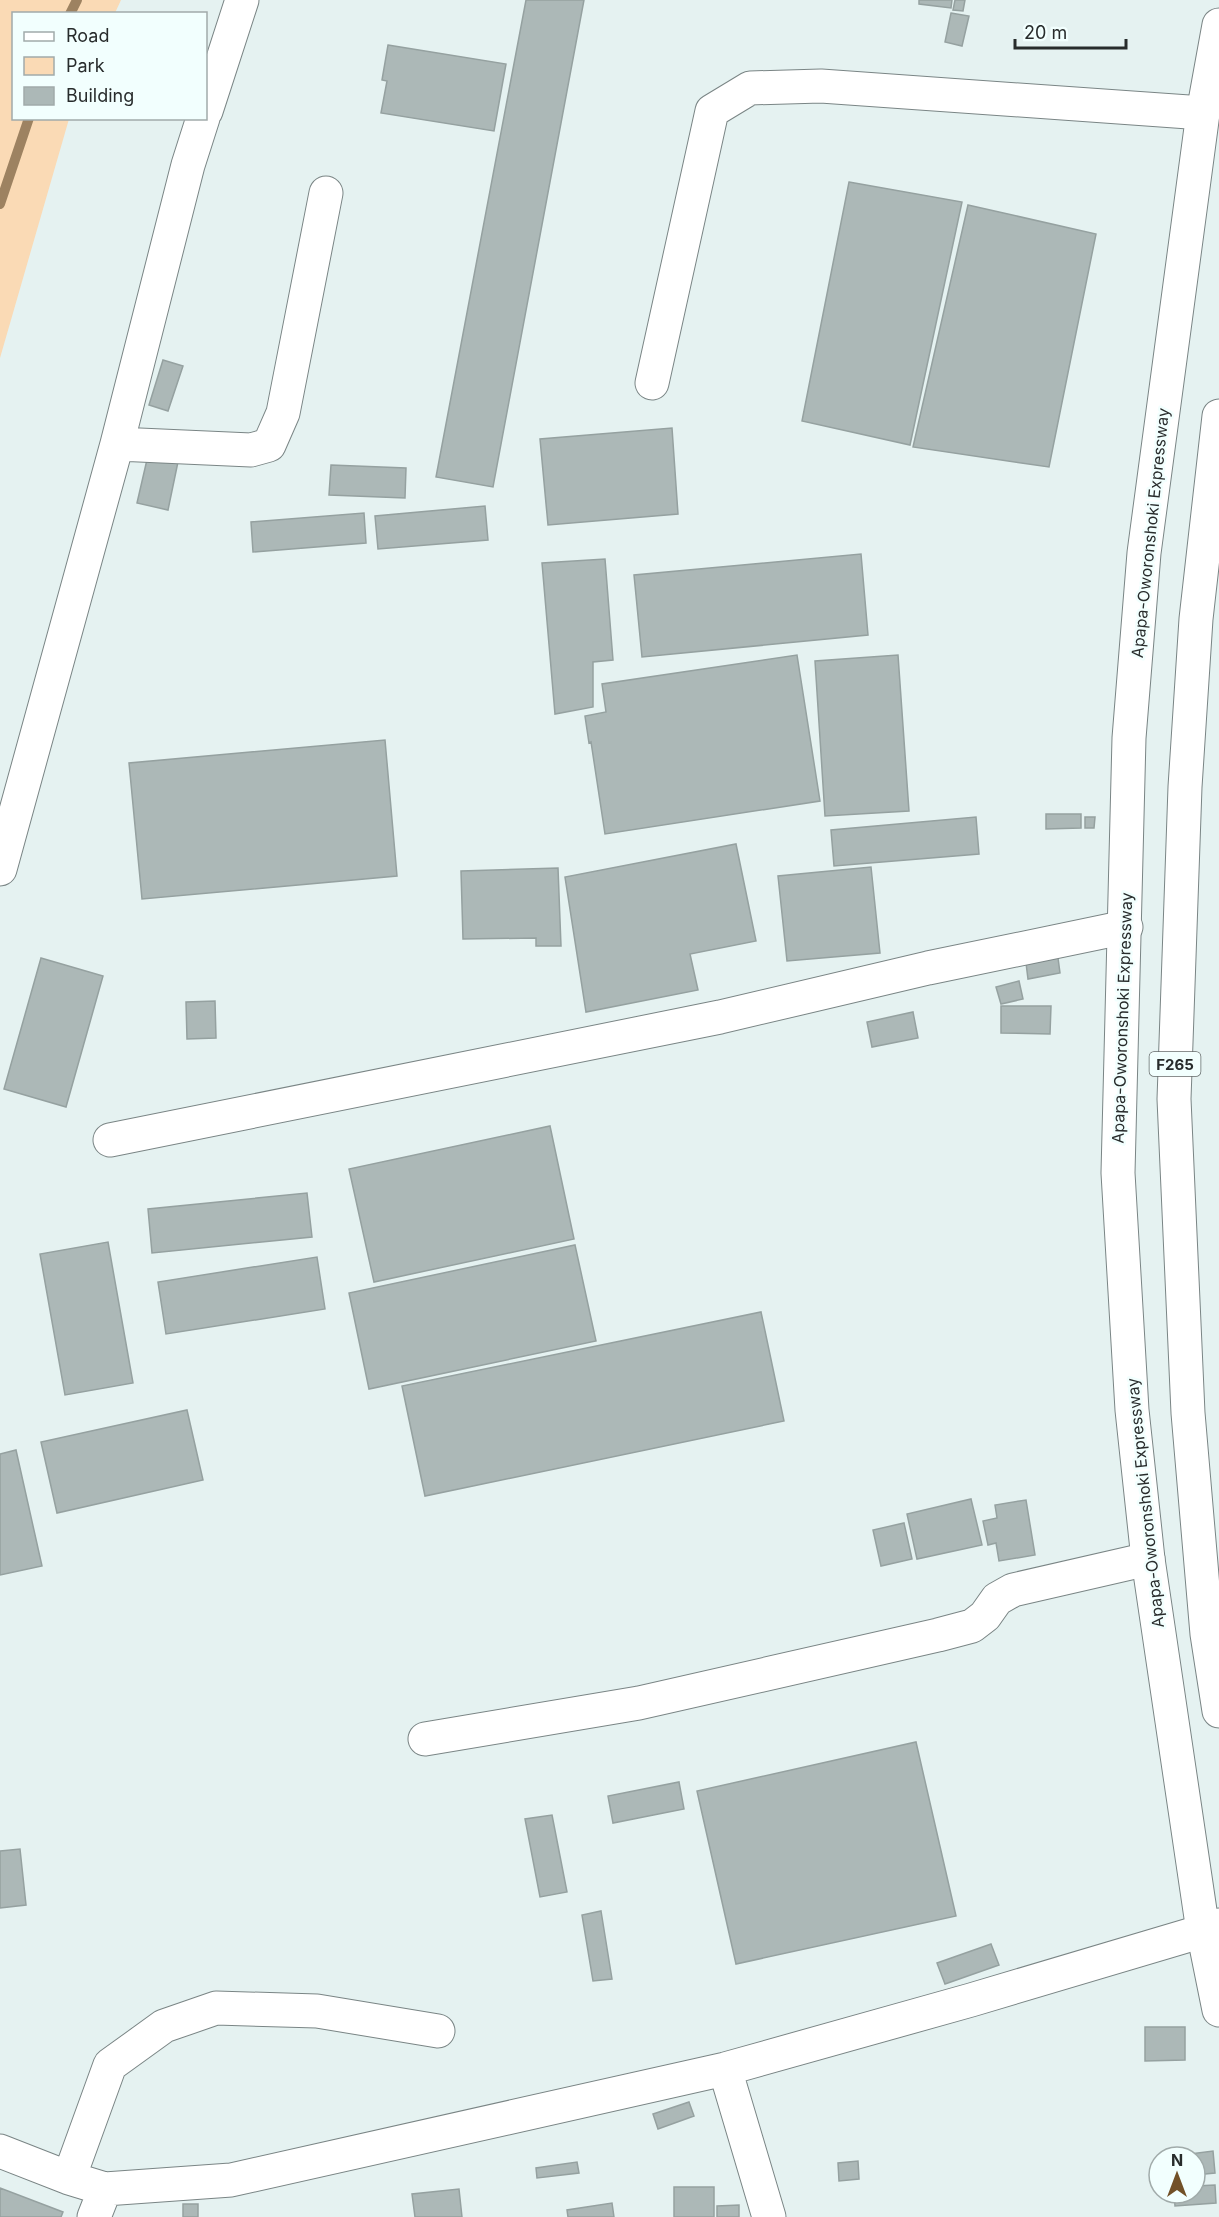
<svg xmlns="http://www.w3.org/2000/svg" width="1219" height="2217" viewBox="0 0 1219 2217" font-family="Inter,sans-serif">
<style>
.green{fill:#fadab5}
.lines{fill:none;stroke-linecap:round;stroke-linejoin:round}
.stream{stroke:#9d8261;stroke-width:10}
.building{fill:#acb8b7;stroke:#95a1a0;stroke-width:1.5}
.minor-casing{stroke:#7a8585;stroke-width:35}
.major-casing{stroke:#7a8585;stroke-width:35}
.highway-casing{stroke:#7a8585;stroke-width:35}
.minor{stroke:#fff;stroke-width:33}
.major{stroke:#fff;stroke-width:33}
.highway{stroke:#fff;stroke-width:33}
.labels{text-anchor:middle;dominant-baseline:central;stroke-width:5;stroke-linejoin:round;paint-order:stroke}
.shield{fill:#f2fffe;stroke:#656b6b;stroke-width:1.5}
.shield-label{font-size:15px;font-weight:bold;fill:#282c2c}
.street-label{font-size:16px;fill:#282c2c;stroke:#f2fffe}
</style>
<rect width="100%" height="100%" fill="#e5f2f1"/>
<!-- green -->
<path class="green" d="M0,0h121l-6,13 -101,1v104l55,1 -69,239z"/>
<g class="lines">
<!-- stream -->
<path class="stream" d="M70,14l7,-14
M0,204l29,-86"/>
</g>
<!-- building -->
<path class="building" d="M526,0h58l-91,487 -57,-10z
M919,0h33l-1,8 -32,-4z
M955,0h10l-2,11 -10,-1z
M951,13l18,3 -7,30 -17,-4z
M388,45l118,19 -12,67 -113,-18 6,-32 -5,-1z
M849,182l113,20 -52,243 -108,-24z
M968,205l128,29 -47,233 -136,-20z
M163,360l20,6 -15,45 -19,-6z
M672,428l6,86 -130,11 -8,-86z
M149,451l30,6 -11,53 -31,-7z
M331,465l75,3 -1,30 -76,-3z
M485,506l3,34 -110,9 -3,-33z
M364,513l2,30 -113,9 -2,-30z
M861,554l7,81 -226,22 -8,-82z
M605,559l8,101 -20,2v45l-38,7 -13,-151z
M797,655l23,146 -215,33 -14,-92 -2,1 -4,-27 21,-4 -4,-28z
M898,655l11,156 -84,5 -10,-155z
M385,740l12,136 -255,23 -13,-136z
M1046,814h35v14l-35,1z
M976,817l3,37 -145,12 -3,-36z
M1085,817h10l-1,11h-9z
M736,844l20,97 -66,13 8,36 -112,22 -21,-135z
M871,867l9,86 -93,8 -9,-85z
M558,868l3,78h-25v-8l-73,1 -2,-68z
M41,958l62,18 -37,131 -62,-18z
M1058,958l2,15 -32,6 -2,-16z
M1019,981l4,18 -22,5 -5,-17z
M215,1001l1,37 -29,1 -1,-37z
M1001,1006h50l-1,28 -49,-1z
M913,1012l5,26 -46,9 -5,-25z
M550,1126l24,113 -200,43 -25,-113z
M307,1193l5,44 -160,16 -4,-44z
M108,1242l25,141 -68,12 -25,-141z
M575,1245l21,96 -227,48 -20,-96z
M317,1257l8,52 -159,25 -8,-52z
M761,1312l23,109 -359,75 -23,-110z
M187,1410l16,70 -146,33 -16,-71z
M16,1450l26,116 -42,9v-121z
M971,1499l11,46 -65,14 -10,-45z
M1026,1500l9,55 -36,6 -3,-18 -8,2 -5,-24 14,-3 -2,-13z
M904,1523l8,36 -31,7 -8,-36z
M916,1742l40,174 -220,48 -39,-173z
M679,1782l5,27 -71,14 -5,-27z
M552,1815l15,77 -27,5 -15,-78z
M20,1849l6,56 -26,3v-57z
M601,1911l11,68 -19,2 -11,-66z
M991,1944l8,21 -54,19 -8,-21z
M1145,2027h40v33l-40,1z
M689,2102l5,14 -36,13 -5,-15z
M1213,2151l2,22 -20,2v-18h-29z
M858,2161l1,18 -20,2 -1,-18z
M577,2162l2,11 -42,5 -1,-10z
M1215,2185l1,18 -41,3 -1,-13h21v-7z
M674,2187h40v30h-40z
M0,2188l63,24 -2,5h-61z
M459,2189l3,28h-47l-3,-23z
M612,2203l2,14h-46l-1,-7z
M183,2204h15v13h-15z
M739,2205v12h-22v-11z"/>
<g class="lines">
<!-- minor casing -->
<g class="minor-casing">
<path id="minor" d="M206,111l36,-111
M652,383l60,-272 38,-23 71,-2 382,27
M117,444l134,6 18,-5 14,-32 43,-220
M0,869l117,-425 71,-279 15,-47
M110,1140l610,-123 208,-49 198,-41
M425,1739l214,-36 299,-68 34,-9 13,-10 12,-17 16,-9 135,-31
M725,2069l44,148
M0,2151l69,27 36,11 126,-9 494,-111 246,-69 232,-69 16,-6
M69,2178l41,-113 54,-39 52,-18 101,3 121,20
M94,2217l11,-28"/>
</g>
<!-- major casing -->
<g class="major-casing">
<path id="major" d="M1219,25l-16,88 -59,440 -15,185 -11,435 14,237 16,149 55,372 16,79"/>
</g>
<!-- highway casing -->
<g class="highway-casing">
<path id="highway" d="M1219,416l-23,203 -11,168 -11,312 14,314 19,221 12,77"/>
</g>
<!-- minor -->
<use href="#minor" class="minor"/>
<!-- major -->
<use href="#major" class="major"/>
<!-- highway -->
<use href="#highway" class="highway"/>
</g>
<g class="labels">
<!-- shield labels -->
<rect class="shield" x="1149.5" y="1052" width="51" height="24" rx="4.5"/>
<g class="shield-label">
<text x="1175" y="1064">F265</text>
</g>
<!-- street labels -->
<g class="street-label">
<text transform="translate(1150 533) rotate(-84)">Apapa-Oworonshoki Expressway</text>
<text transform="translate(1122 1018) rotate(-88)">Apapa-Oworonshoki Expressway</text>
<text transform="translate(1145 1503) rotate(-96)">Apapa-Oworonshoki Expressway</text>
</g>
</g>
<!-- legend -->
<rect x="12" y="12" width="195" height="108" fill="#f2fffe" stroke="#a1abaa" stroke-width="1.5"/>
<rect x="24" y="32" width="30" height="9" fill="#ffffff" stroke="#a1abaa" stroke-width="1.5"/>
<text x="66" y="42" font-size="18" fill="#282c2c">Road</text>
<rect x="24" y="57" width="30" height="18" fill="#fadab5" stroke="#a1abaa" stroke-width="1.5"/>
<text x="66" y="72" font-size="18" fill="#282c2c">Park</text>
<rect x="24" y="87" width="30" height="18" fill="#acb8b7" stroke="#a1abaa" stroke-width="1.5"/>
<text x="66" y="102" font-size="18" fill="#282c2c">Building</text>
<!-- north arrow -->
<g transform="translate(1177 2175)"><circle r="28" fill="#f2fffe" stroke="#a1abaa" stroke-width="1.5"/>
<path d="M0-4.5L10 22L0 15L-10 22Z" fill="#725128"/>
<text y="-9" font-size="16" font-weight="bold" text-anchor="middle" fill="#282c2c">N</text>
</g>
<!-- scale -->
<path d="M1015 39v9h111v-9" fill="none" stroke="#282c2c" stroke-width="3"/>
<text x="1024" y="39" font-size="18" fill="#282c2c" stroke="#f2fffe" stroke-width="4.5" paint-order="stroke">20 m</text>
</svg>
